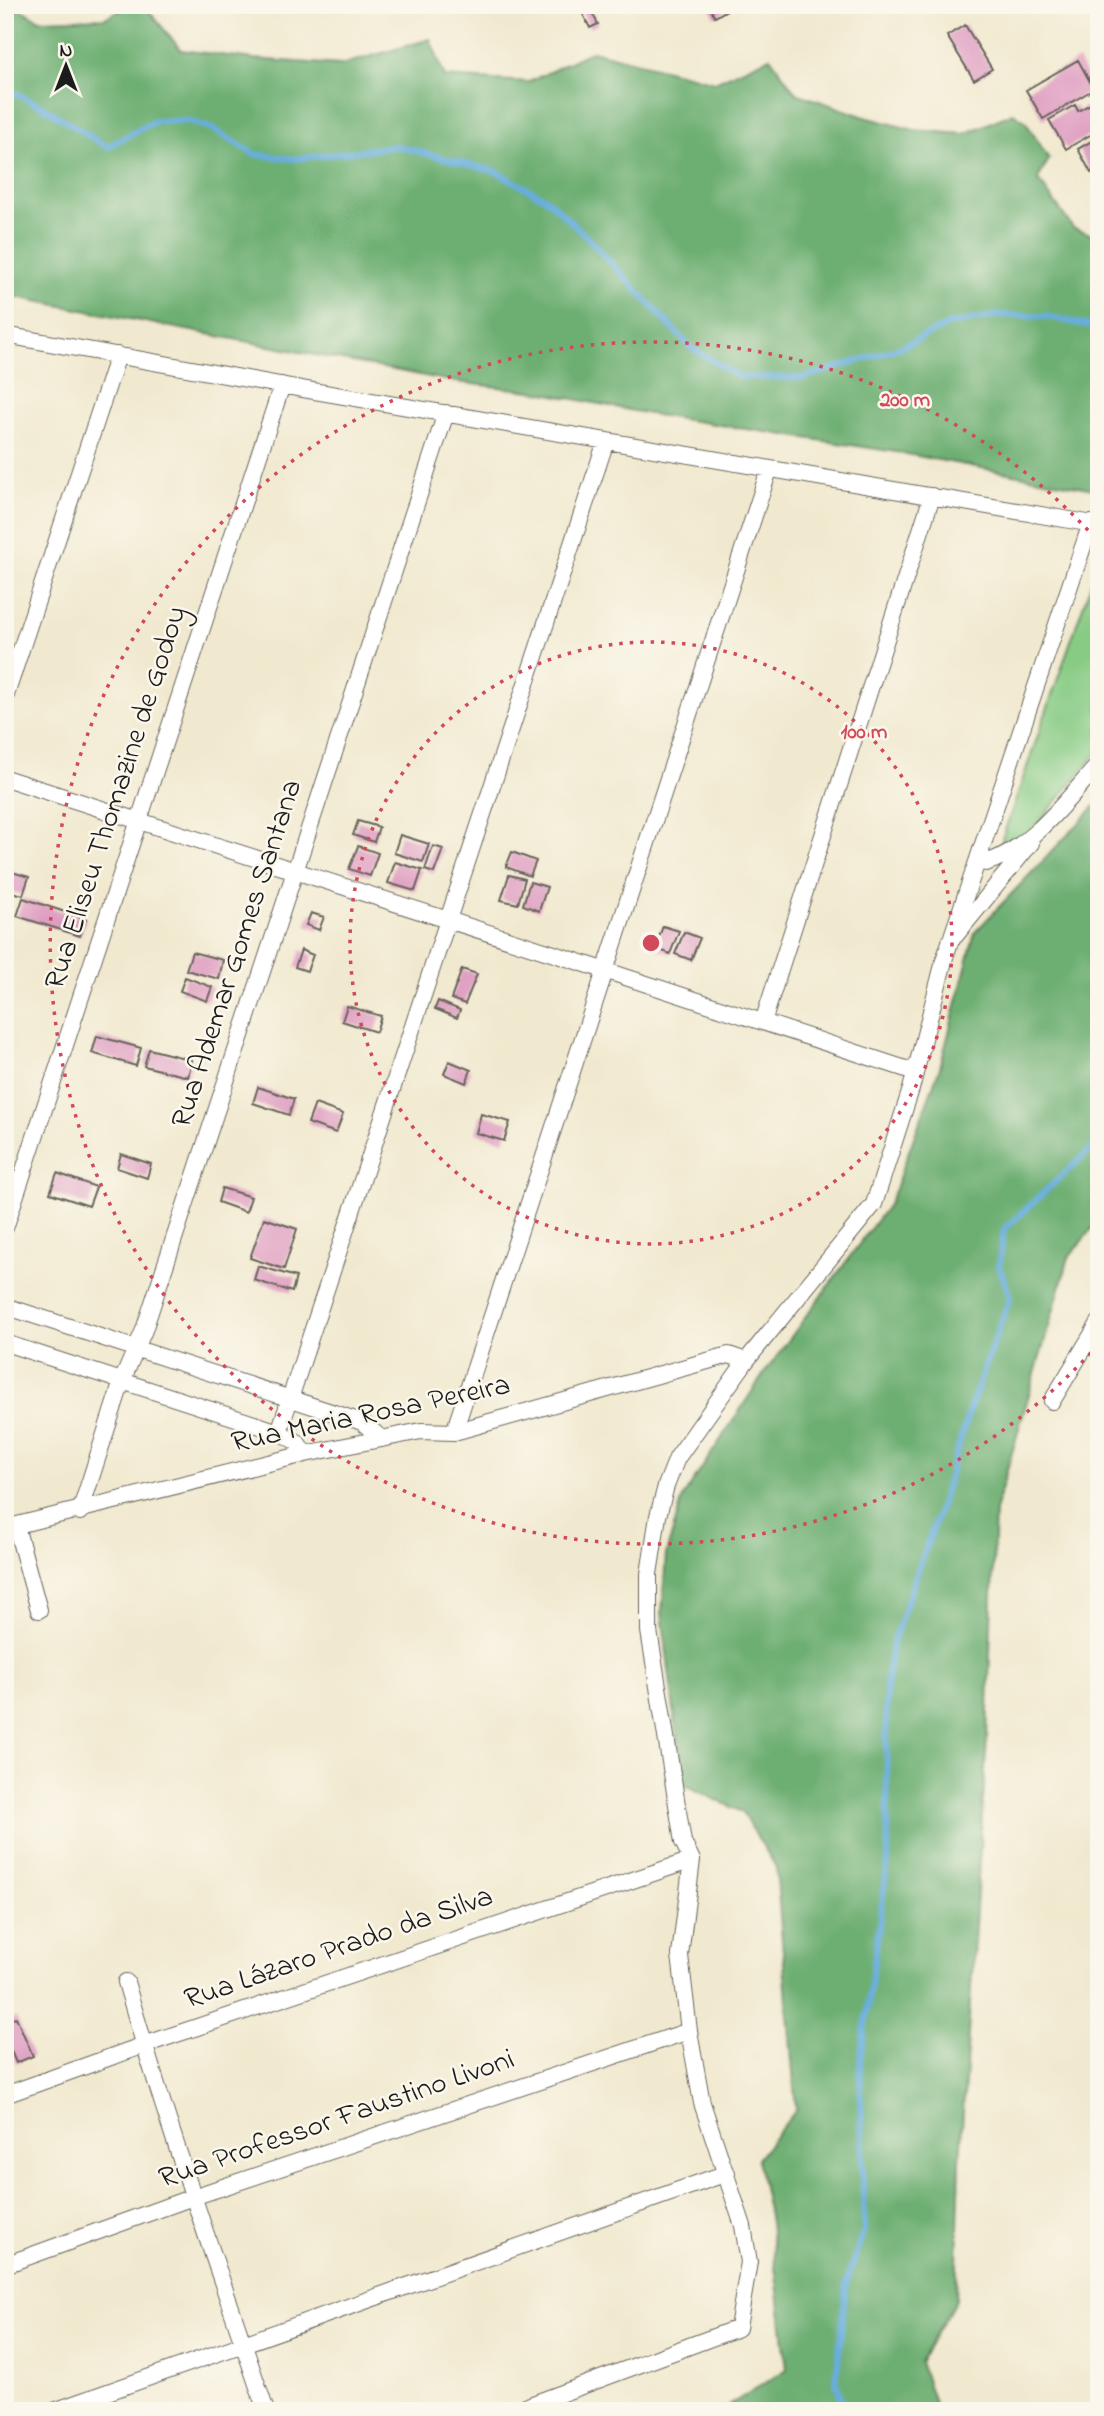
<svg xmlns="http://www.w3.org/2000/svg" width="1104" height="2416" viewBox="0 0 1104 2416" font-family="'Indie Flower',sans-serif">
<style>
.green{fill:#87cb84;stroke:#527450;stroke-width:2}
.forest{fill:#6daf72;stroke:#446647;stroke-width:2}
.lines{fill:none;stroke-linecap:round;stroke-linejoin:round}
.stream{stroke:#68aede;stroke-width:6}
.building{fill:#df9dc1}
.street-casing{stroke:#67645b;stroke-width:18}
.street{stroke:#fff;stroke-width:16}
.ring{fill:none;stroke:#d1495b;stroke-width:3.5;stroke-dasharray:3.5 7}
.labels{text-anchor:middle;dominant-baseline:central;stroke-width:5;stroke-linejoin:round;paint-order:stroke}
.street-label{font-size:30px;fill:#1c1c1c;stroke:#fbf7ec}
.centre{fill:#d1495b;stroke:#fbf7ec;stroke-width:3.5}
.ring-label{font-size:21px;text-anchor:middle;font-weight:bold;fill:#d1495b;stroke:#fbf7ec;stroke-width:5;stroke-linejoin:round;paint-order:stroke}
</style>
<rect width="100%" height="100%" fill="#fbf7ec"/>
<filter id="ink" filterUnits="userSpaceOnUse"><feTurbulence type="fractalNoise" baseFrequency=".0143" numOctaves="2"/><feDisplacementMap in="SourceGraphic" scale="14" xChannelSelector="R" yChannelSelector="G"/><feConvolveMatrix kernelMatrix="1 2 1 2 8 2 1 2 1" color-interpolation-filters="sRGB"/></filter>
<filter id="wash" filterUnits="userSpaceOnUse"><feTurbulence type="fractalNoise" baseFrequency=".00686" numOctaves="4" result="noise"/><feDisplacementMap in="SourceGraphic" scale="28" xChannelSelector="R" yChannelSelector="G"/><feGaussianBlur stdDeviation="1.57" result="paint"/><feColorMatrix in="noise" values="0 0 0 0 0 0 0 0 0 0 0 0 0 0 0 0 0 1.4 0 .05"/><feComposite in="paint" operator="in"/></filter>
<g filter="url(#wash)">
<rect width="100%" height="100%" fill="#f1e9cf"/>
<!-- green -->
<path class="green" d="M1099,560v191l-82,97 -13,-1 -2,-8z"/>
<!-- forest -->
<path class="forest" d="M5,5h7l28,15 65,-2 25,-13h14l37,45 73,9 87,6 89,-26 15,38 84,5 63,-31 123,31 55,-25 26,36 69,24 49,13 50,4 49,-21 12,8 24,38 -11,20 35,49 26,9v253l-203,-38 -247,-38 -110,-22 -83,-10 -451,-87z
M1099,802v418l-30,37 -74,254 -8,227 -27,422 -4,140 -36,62 17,49h-209v-5l59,-37 -18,-154 -12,-56 39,-49 -20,-243 -34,-55 -59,-28 -21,-171 4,-59 17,-57 80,-122 127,-173 50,-135 35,-135z"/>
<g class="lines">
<!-- stream -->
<path class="stream" d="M5,88l40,20 62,39 48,-26h34l24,8 41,25 40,5 103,-13 100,26 51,28 41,39 101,108 49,30 64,1 96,-30 51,-24 50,-9 45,1 54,12
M845,2411l-9,-29 10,-98 18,-54 -4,-169 28,-201 -2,-172 6,-44 48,-136 28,-94 42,-117 -11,-31 5,-37 95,-87"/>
</g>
<g id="blocks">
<!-- building -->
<path class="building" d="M578,5h10l10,19 -8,4z
M708,5h27l-20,12z
M965,25l27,44 -18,11 -27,-44z
M1078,60l16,29 -51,30 -17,-29z
M1099,99v31l-33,19 -17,-29 26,-15 3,6z
M1099,137v32l-8,4 -13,-24z
M358,821l21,6 -5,15 -21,-7z
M400,835l29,9 -6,18 -29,-9z
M358,846l20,7 -8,23 -21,-7z
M433,846l10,3 -9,24 -9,-3z
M512,852l24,9 -6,15 -24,-9z
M395,862l27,8 -7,21 -27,-8z
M5,870l24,7 -6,18 -18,-5z
M509,875l16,4 -7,25 -17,-4z
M530,882l17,5 -8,24 -16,-6z
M23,898l63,21 -6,17 -63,-20z
M311,913l13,4 -5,13 -13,-5z
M663,926l16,5 -9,23 -15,-6z
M684,932l16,6 -9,22 -16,-6z
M301,950l12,5 -6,16 -12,-4z
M192,952l31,8 -4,19 -33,-9z
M462,969l15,5 -12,30 -14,-5z
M185,977l27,10 -5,14 -27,-10z
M438,1001l22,9 -3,8 -22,-9z
M347,1006l34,10 -5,16 -34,-11z
M97,1036l44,12 -5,18 -44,-13z
M149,1049l43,11 -4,17 -44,-11z
M449,1061l22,9 -5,13 -22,-9z
M258,1087l36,12 -5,16 -36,-12z
M315,1104l28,10 -7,19 -28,-10z
M481,1114l29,8 -6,19 -28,-8z
M121,1154l30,10 -4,14 -30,-10z
M57,1173l39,14 -7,19 -39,-13z
M222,1188l29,9 -5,15 -28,-10z
M264,1218l33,11 -13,40 -34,-11z
M258,1266l38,11 -4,15 -38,-12z
M16,2017l17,39 -17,7 -11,-26v-15z"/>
</g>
</g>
<g filter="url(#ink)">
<use href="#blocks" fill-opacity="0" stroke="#67645b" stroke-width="2"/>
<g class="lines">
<!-- street casing -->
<g class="street-casing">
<path id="street" d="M5,335l297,54 797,136
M5,698l113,-343
M5,778l599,192 311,102
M981,849l1,10 4,4c47,-16 81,-64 113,-99
M955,936l76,-93
M763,1022l169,-526
M5,1228l277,-843
M5,1306l357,116 20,17
M5,1343l274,89 18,10 8,12
M1052,1401l47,-78
M279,1432l327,-991
M454,1432l315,-962
M80,1512l42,-131 22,-51 302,-917
M16,1526l23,84
M5,1528l300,-74 116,-23 33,1 275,-77 17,6
M126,1982c41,144 92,286 140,429
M5,2095l139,-50 548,-185
M5,2265l188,-68 496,-166
M54,2411l673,-238
M514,2411l224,-83 11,-66 -6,-36 -41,-123 -13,-72 -9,-76 12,-95 -9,-18 -34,-211v-57l9,-58 8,-30 11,-28 69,-97 128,-157 37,-115 34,-132 146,-434"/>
</g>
<!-- street -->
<use href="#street" class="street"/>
</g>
</g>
<!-- distance rings -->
<g class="ring">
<circle cx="651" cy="943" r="301"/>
<path d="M1098 1345A601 601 0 1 1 1098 541"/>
</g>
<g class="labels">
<!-- street labels -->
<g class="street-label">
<text transform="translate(117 798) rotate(-72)">Rua Eliseu Thomazine de Godoy</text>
<text transform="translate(238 954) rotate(-72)">Rua Ademar Gomes Santana</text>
<text transform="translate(371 1415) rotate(-12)">Rua Maria Rosa Pereira</text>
<text transform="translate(339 1949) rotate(-19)">Rua Lázaro Prado da Silva</text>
<text transform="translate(337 2120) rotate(-19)">Rua Professor Faustino Livoni</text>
</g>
</g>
<circle cx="651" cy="943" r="10" class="centre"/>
<g class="ring-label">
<text x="905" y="406">200 m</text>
<text x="864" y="738">100 m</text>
</g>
<!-- margin -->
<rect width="1104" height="2416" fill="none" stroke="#fbf7ec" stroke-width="28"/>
<!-- north arrow -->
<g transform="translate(66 66)" stroke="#fbf7ec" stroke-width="5" paint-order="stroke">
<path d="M0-5L12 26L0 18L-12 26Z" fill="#1c1c1c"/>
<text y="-10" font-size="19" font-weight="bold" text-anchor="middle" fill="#1c1c1c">N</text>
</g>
</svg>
